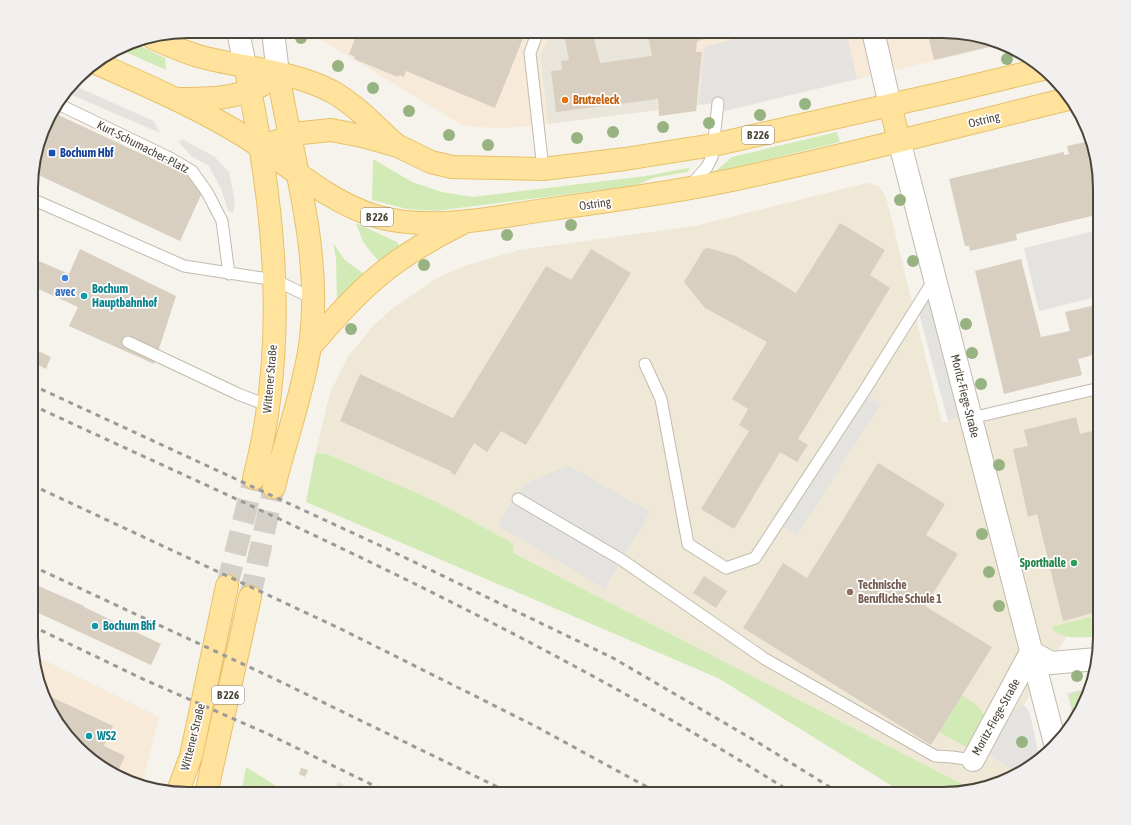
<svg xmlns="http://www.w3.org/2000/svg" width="1131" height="825" viewBox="0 0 1131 825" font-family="'Asap Condensed',sans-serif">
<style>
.residential{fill:#eae5da}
.commercial{fill:#f7ead8}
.industrial{fill:#e6e2dd}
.education{fill:#efe8d6}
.green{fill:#d2eab5}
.parking{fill:#e5e3e0}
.building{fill:#d8cfc1}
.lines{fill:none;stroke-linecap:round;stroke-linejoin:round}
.primary-tunnel{stroke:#d4d0c8;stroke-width:22;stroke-dasharray:22 11;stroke-linecap:butt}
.service-casing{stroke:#c2bbae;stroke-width:13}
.minor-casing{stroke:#c2bbae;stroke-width:24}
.primary-casing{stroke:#e6c16a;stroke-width:24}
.service{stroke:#fff;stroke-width:11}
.minor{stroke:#fff;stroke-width:22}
.primary{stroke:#ffe39c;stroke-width:22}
.rail{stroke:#9a9a9a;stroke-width:3;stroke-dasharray:5 5;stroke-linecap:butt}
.tree{fill:#97b381}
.food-dot{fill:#e8710a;stroke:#fff;stroke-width:1.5}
.transit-dot{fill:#1a4fb4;stroke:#fff;stroke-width:1.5}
.shop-dot{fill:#3f7fe0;stroke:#fff;stroke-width:1.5}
.culture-dot{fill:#0f9aa8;stroke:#fff;stroke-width:1.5}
.leisure-dot{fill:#2e9e5b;stroke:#fff;stroke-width:1.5}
.education-dot{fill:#8d6e63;stroke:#fff;stroke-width:1.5}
.labels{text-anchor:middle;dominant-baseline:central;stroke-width:3.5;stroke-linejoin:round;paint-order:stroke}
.shield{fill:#fff;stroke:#817c74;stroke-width:1}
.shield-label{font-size:11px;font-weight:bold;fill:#4b4439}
.food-label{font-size:12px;font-weight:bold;fill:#c56008;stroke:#fff;text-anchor:start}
.street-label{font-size:12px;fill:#4b4439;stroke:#fff}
.transit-label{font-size:12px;font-weight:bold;fill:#164399;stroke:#fff;text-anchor:start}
.culture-label{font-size:12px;font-weight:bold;fill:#0d838f;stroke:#fff;text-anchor:start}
.shop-label{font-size:12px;font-weight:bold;fill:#366cbe;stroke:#fff}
.leisure-label{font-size:12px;font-weight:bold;fill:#27864d;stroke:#fff;text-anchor:end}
.education-label{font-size:12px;font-weight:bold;fill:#785e54;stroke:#fff;text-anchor:start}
.rim{fill:none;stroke:#4b4439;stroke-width:2}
</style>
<rect width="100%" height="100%" fill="#f6f3ec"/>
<!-- residential -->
<path class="residential" d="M553,31h38l26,3 10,-3h20l3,12 8,67 -110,14 -8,-69z"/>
<!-- commercial -->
<path class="commercial" d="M307,31h246l-13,24 8,69 -40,4 -34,-1 -14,-3z
M647,31h306l41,8 9,5 -278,67 -2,-9 -25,3 -2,6 -37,5 -9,-73z
M32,654l127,63 -17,68 -14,-3 -36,-21 -40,-46z"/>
<!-- industrial -->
<path class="industrial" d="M1090,688l-2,9 -14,24 -7,-28z"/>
<!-- education -->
<path class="education" d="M867,183l11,3 5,5 3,6 56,226 158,-40v253h-33l-52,83 11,48 -13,11 -43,10 -457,-235 1,-4 -5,-8 -74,-40 -108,-47 -9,-1 -3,2 15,-62 19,-38 26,-31 17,-15 43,-30 29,-13 55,-16 175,-24z"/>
<!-- green -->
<path class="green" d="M132,42l33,16 1,12 -47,-21z
M837,132l3,10 -135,33 12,-5 15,-13z
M373,159l39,23 30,10 31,5 173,-21 42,-8 2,1 -3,3 -34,6 -19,8 -199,25 -28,-2 -35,-9z
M356,223l41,19 2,4 -2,5 -17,12 -17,-21z
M333,243l12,17 20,15 -25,25h-3l-1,-41z
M318,453l9,1 108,47 74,40 5,5 -1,7 457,235 -27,6h-38l-187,-116 -412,-176 9,-47z
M1091,617l2,20c-14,0 -33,3 -42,-10z
M1090,688l-2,9 -13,22 -6,-24z
M962,695c11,7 19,12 24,25l-14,30 -33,-18z
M246,767l43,27h-48z"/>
<!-- parking -->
<path class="parking" d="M763,31h83l11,48 -132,32 -2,-9 -25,3 6,-58z
M73,85l81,36 6,12 -93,-40z
M184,140l31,17 14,15 6,30 -2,11 -5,-3 -7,-21 -12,-23 -18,-10 -13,-15z
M1099,230l1,66 -61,15 -15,-63z
M934,296l31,120 -17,5 -31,-115z
M863,393l18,11 -84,131 -20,-11z
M568,465l82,47 -45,77 -108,-64 26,-40z
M1091,617h9v19l-7,1z
M1020,705l6,2 4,7 9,42 -21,17 -30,-19 26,-44z
M338,782l23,12h-29z"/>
<!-- building -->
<path class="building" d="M332,31h20l-3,7z
M358,31h168l-31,77 -89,-37 -2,6 -5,-2 -1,2 -44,-18 1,-2 -6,-3z
M576,31h40l1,3 -23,5 6,24 52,-7 -5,-25 86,1 -36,9 -1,11h6l-6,59 -37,5 -1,-17 -102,13 -5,-41 11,-1 -1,-9 8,-1 -5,-25z
M927,31h26l41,8 8,5 -68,16z
M52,112l154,72 -26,57 -148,-69 15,-54z
M1090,141l10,37v36l-84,20 1,6 -47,11 -1,-5h-4l-16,-67 115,-27v3l5,-1 -2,-8z
M840,223l45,27 -15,25 20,13 -92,151 10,6 -11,17 -17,-10 -46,77 -33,-20 48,-78 -10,-6 9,-16 -16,-10 35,-57 -62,-34 -21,-26 20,-33 4,-1 28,8 60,37z
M80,249l96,47 -22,68 -85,-38 9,-19 -46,-21v-28l37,16z
M591,249l40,24 -105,172 -25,-14 -14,21 -13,-9 -19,32 -4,-2v-2l-111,-50 20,-47 93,44 93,-152 25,14z
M1021,259l20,78 29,-6 -5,-19 35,-8v49l-22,6 4,16 -78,19 -29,-123z
M32,348l19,9 -5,12 -14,-7z
M1076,417l4,17 20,-5v182l-37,10 -26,-107 -9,3 -15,-68 15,-3 -4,-16z
M878,463l67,41 -19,31 32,19 -33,52 67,41 -61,98 -188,-117 40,-65 24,15z
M704,576l23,15 -11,17 -23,-15z
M34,584l50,22v1l77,37 -10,21 -119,-55v-22z
M45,694l68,32 -9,20 21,10 -9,19 -24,-14 -40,-46z
M301,768l7,2 -3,7 -6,-3z"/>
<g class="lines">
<!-- primary-tunnel -->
<path class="primary-tunnel" d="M227,586l27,-108
M250,597l24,-110"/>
<!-- service casing -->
<g class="service-casing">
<path id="service" d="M538,31l-8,22 13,116
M58,104l112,54 22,13 15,21 15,29 7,53
M690,186l17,-19 5,-10 6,-54
M32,199l152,67 91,14 39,19
M128,342l110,52 31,12
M645,364l16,35 27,145 38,24 29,-10 108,-165 72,-115
M971,418l129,-30
M518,499l104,61 143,99 170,97 17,1 21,3"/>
</g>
<!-- minor casing -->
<g class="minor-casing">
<path id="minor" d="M238,31l7,35
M273,31l5,43
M873,31l17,74
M899,140l156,603
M1031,652l20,11 46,-4
M973,760l58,-108"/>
</g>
<!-- primary casing -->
<g class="primary-casing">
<path id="primary" d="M153,38c15,7 29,13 45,18 43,12 92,14 133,35 24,13 43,34 63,52
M96,63c50,22 101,44 148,73 43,27 82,65 131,80 54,16 115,2 169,-6 60,-8 119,-16 178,-28 116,-24 231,-55 346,-83
M245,66c29,135 45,276 9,412
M179,99c29,0 58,0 83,-14
M890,105l9,35
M260,147l42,-14 29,-3 31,6 36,10 33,16 21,5 91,2 82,-10 88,-14 239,-54 91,-22
M310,347c21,-24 41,-48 66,-69 25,-22 55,-39 85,-54
M274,487c11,-46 29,-94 36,-141 13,-93 -17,-182 -32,-272
M177,794l14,-38 36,-170
M206,794l44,-197"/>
</g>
<!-- service -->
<use href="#service" class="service"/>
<!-- minor -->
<use href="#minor" class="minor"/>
<!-- primary -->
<use href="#primary" class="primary"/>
<!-- rail -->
<path class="rail" d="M32,385l349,161 232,112 146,85 82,51
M32,405c142,66 285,129 425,200 115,58 228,120 337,189
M32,485l311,145 192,96 125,68
M32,566l243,113 237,115
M32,626l113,54 121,53 125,61"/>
</g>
<!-- trees -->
<g class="tree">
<circle cx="301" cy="38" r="6"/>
<circle cx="1007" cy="59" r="6"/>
<circle cx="338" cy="66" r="6"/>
<circle cx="373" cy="88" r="6"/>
<circle cx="805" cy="104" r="6"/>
<circle cx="409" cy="111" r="6"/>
<circle cx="760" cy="115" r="6"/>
<circle cx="709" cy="123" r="6"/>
<circle cx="663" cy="127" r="6"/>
<circle cx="613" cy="132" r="6"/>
<circle cx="449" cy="135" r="6"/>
<circle cx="577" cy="138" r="6"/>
<circle cx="488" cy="145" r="6"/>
<circle cx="900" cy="200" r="6"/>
<circle cx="571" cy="225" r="6"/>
<circle cx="507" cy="235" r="6"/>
<circle cx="913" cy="261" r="6"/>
<circle cx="424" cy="265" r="6"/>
<circle cx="966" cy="324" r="6"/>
<circle cx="351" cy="329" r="6"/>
<circle cx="972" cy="353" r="6"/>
<circle cx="981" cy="384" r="6"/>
<circle cx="999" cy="465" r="6"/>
<circle cx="982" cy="534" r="6"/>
<circle cx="989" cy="572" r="6"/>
<circle cx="999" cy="606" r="6"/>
<circle cx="1077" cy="676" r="6"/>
<circle cx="1022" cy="742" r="6"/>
</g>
<!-- markers -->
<circle class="food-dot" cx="565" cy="100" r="4"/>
<rect class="transit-dot" x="48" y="149" width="8" height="8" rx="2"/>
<circle class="shop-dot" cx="65" cy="278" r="4"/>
<g class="culture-dot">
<circle cx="84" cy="296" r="4"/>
<circle cx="95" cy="626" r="4"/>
<circle cx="89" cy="736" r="4"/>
</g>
<circle class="leisure-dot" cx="1074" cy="563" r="4"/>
<circle class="education-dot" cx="850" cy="592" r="4"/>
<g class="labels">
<!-- shield labels -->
<g class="shield">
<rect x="742" y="126" width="32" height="18" rx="3"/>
<rect x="361" y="208" width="32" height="18" rx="3"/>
<rect x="212" y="686" width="32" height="18" rx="3"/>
</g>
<g class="shield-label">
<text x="758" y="135">B 226</text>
<text x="377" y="217">B 226</text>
<text x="228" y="695">B 226</text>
</g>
<!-- food labels -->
<g class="food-label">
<text x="573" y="100">Brutzeleck</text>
</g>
<!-- street labels -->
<g class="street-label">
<text transform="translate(984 120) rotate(-14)">Ostring</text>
<text transform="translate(143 147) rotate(27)">Kurt-Schumacher-Platz</text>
<text transform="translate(595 204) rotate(-8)">Ostring</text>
<text transform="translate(270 379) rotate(-85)">Wittener Straße</text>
<text transform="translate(965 396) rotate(76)">Moritz-Fiege-Straße</text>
<text transform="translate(996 717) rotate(-61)">Moritz-Fiege-Straße</text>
<text transform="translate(193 737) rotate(-76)">Wittener Straße</text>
</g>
<!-- transit labels -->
<g class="transit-label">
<text x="60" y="153">Bochum Hbf</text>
</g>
<!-- culture labels -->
<g class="culture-label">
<text x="92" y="289">Bochum<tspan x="92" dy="14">Hauptbahnhof</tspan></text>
<text x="103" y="626">Bochum Bhf</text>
<text x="97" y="736">WS2</text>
</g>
<!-- shop labels -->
<g class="shop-label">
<text x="65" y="292">avec</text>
</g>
<!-- leisure labels -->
<g class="leisure-label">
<text x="1066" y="563">Sporthalle</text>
</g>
<!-- education labels -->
<g class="education-label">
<text x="858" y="585">Technische<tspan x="858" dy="14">Berufliche Schule 1</tspan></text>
</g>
</g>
<!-- crop -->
<path d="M0 0H1131V825H0ZM188 38H943A150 150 0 0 1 1093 188V637A150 150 0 0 1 943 787H188A150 150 0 0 1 38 637V188A150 150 0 0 1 188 38Z" fill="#f1f0ef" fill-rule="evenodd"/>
<path class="rim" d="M188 38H943A150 150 0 0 1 1093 188V637A150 150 0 0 1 943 787H188A150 150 0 0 1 38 637V188A150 150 0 0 1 188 38Z"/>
</svg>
